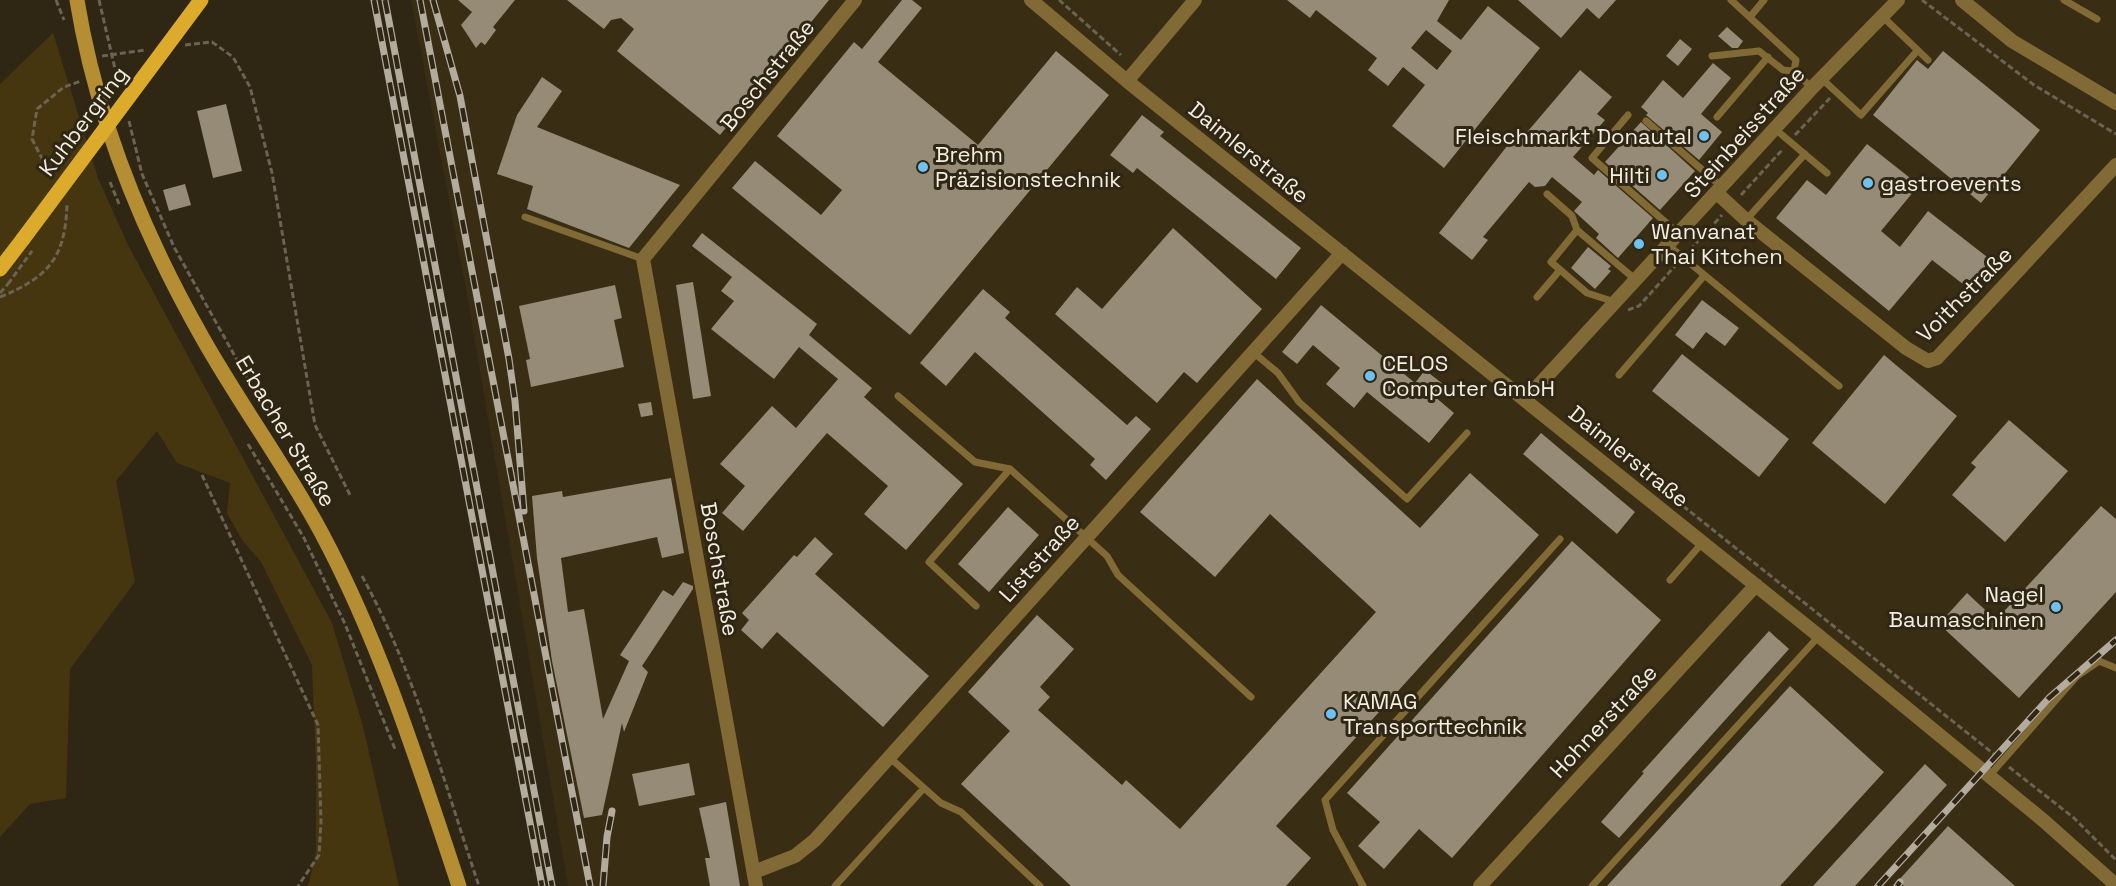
<svg xmlns="http://www.w3.org/2000/svg" width="2116" height="886" viewBox="0 0 2116 886" font-family="'Space Grotesk',sans-serif">
<style>
.built{fill:#392e14}
.green{fill:#463610}
.building{fill:#958b76;fill-rule:evenodd}
.lines{fill:none;stroke-linecap:round;stroke-linejoin:round}
.path{stroke:#6b6353;stroke-width:3;stroke-dasharray:6 3;stroke-linecap:butt}
.service{stroke:#816a35;stroke-width:7}
.minor{stroke:#816a35;stroke-width:14}
.secondary{stroke:#b58e33;stroke-width:15}
.primary{stroke:#ddab2b;stroke-width:15}
.rail-casing{stroke:#b2ab9e;stroke-width:7}
.rail{stroke:#2f2614;stroke-width:4.5;stroke-dasharray:14;stroke-linecap:butt}
.path-bridge{stroke:#6b6353;stroke-width:3;stroke-dasharray:6 3;stroke-linecap:butt}
.primary-bridge{stroke:#ddab2b;stroke-width:15}
.poi-dot{fill:#6dc2f3;stroke:#2f2614;stroke-width:2}
.labels{text-anchor:middle;dominant-baseline:central;stroke-width:6;stroke-linejoin:round;paint-order:stroke}
.street-label{font-size:22px;fill:#f3ede2;stroke:#2f2614}
.poi-label{font-size:22px;fill:#f3ede2;stroke:#2f2614;text-anchor:start}
</style>
<rect width="100%" height="100%" fill="#2f2614"/>
<!-- built -->
<path class="built" d="M411,0h1705v886h-1548l-101,-591z"/>
<!-- green -->
<path class="green" d="M53,33l45,145 30,67 204,378 31,103 36,160h-93l3,-3 7,-32v-88l-4,-98 -51,-103 -19,-22 -15,-27 3,-30 -53,-20 -20,-32 -41,50 19,101 -65,87 -4,129 -36,6 -30,33v-753z"/>
<!-- building -->
<path class="building" d="M458,0h57l-22,27 3,3 -11,15 -4,-3 -5,6 -15,-23 11,-13z
M567,0h262l-109,135 -103,-84 17,-22 -13,-11 -10,2 -7,9z
M902,0h10l10,8 -44,54 100,83 78,-94 53,44 -199,240 -178,-147 23,-27 66,54 21,-25 -65,-54 77,-94 8,7z
M1287,0h162l-12,21 24,19 27,-34 52,42 -96,120 -52,-42 33,-41 -22,-18 -15,19 -20,-16 9,-12 -61,-48 -6,8zM1426,30l26,21 -15,19 -26,-22z
M1518,0h98l-17,19 -12,-11 -26,30z
M1727,27l16,14 -5,7h-6l-14,-12z
M1680,39l12,10 -14,17 -12,-10z
M1943,51l97,79 -59,73 -108,-88 44,-55 11,9z
M1713,63l18,15 -30,36 21,18 -23,28 -53,-45 2,-2 -7,-6 22,-27 20,18z
M1580,70l32,27 -15,17 8,6 -32,37 21,18 4,-5 55,48 -35,40 -22,-20 3,-4 -25,-23 8,-9 -30,-25 -7,9 -10,1 -6,-5 -46,55 5,3 -16,20 -33,-27 72,-92 5,4z
M542,77l20,14 -25,36 143,58 -51,63 -102,-39 6,-23 -36,-12 20,-59z
M226,104l16,67 -29,7 -16,-67z
M1142,115l22,17 -4,4 141,112 -25,31 -139,-111 -4,5 -23,-18z
M1641,122l54,49 -35,39 -55,-48z
M1867,144l52,41 -38,46 19,16 28,-36 63,49 -23,28 -36,-28 -43,51 -113,-93 31,-38 19,15z
M185,184l6,21 -22,6 -6,-21z
M1173,228l89,81 -65,74 -13,-11 -27,31 -102,-89 22,-27 25,22z
M702,233l115,91 -8,11 63,53 -8,9 99,87 -57,66 -42,-36 24,-28 -61,-53 -84,98 -21,-18 23,-27 -25,-22 52,-58 24,22 42,-49 -39,-32 -25,32 -63,-50 23,-28 -13,-10 11,-14 -40,-31z
M1588,247l23,19 -3,3 3,2 -16,18 -24,-21z
M693,282l18,114 -18,3 -17,-114z
M615,285l7,33 -8,2 10,47 -93,20 -5,-27 4,-1 -11,-53z
M983,289l27,23 -5,6 122,107 9,-9 15,13 -45,51 -16,-15 5,-6 -120,-107 -29,34 -26,-23z
M1702,300l37,28 -14,18 -19,-14 -13,17 -18,-14z
M1321,305l94,78 10,-13 18,14 -9,12 20,17 -25,30 -62,-51 -13,16 -28,-24 14,-16 -27,-23 -16,19 -15,-12z
M1682,354l107,85 -30,38 -107,-86z
M1884,355l73,61 -72,88 -73,-61z
M1257,379l163,149 50,-55 69,62 -263,291 35,32 -25,28h-215l-110,-102 49,-53 -42,-39 69,-77 37,34 -34,38 10,10 -12,13 84,75 4,-5 54,49 196,-217 -106,-98 -55,63 -75,-65z
M651,402l2,13 -12,2 -3,-13z
M2009,420l59,51 -63,71 -53,-47 24,-28 -5,-4z
M1541,433l94,79 -18,22 -94,-80z
M671,478l13,75 -22,5 -5,-21 -96,21 7,54 16,-3 19,110 26,-58 -9,-6 43,-65 10,6 10,-14 10,4v3l-51,77 6,6 -24,60 -2,-9 -20,92 -18,3 -32,-157 -15,-103 -5,-62 30,-5 1,6z
M2101,506l15,13v73l-97,106 -80,-74 28,-31 29,27z
M1008,507l31,28 -50,57 -31,-28z
M815,537l18,17 -18,20 114,102 -46,51 -106,-95 -15,17 -21,-19 8,-10 -7,-7 52,-58 3,2z
M1572,541l89,79 -209,238 -33,-29 -35,40 -26,-23 22,-24 -33,-29z
M1769,631l20,18 -170,189 -18,-16 43,-49 -2,-1z
M1790,686l94,86 -104,114h-173z
M689,763l6,32 -56,11 -7,-32z
M1925,764l22,21 -92,101h-42z
M726,802l14,84h-30l-5,-28h5l-11,-50z
M1948,826l67,60h-111l-6,-5z"/>
<g class="lines">
<!-- path -->
<path class="path" d="M56,0l8,20
M99,0l20,86
M1059,0l62,55
M1922,0l112,85 82,49
M185,45l27,-3 21,15 17,30 22,86 43,252 36,72
M102,56l44,-6
M129,121l13,53 32,73 82,147
M1795,135l35,-37
M51,176l-19,-37 5,-30 27,-22 17,-6
M110,182l9,22
M1741,195l42,-46
M1690,250l32,-35
M0,293l8,-9
M0,297c48,-20 65,-38 67,-92
M1628,310l11,-4 36,-40
M248,444l56,94 41,86 50,125
M202,475l116,250 3,97 -2,33 -21,31
M1648,478l347,277
M362,576c53,96 82,207 117,310
M2009,767l65,51 42,42"/>
<!-- service -->
<path class="service" d="M1731,0l65,60 -2,11 18,17
M2064,0l33,19
M1882,16l46,44
M1750,17l14,-17
M1712,56l47,-5 24,19 11,1
M1821,78l40,37 56,-64
M1628,115l-36,43 87,76
M1717,117l51,-60
M1646,121l76,66
M1775,129l52,44
M1547,194l25,22 5,14 59,50
M525,217l118,42
M1746,220l59,-66
M1577,230l-26,32 36,31 28,9
M1668,245l171,141
M1537,297l23,-27
M1253,352l25,21 21,29 108,97 60,-66
M1619,375l85,-99
M898,396l77,66 35,7 97,87 11,19 133,122
M1670,580l33,-38
M976,606l-47,-44 81,-93
M889,757l52,46 20,9 79,74
M1990,775l87,-99 22,-15 17,7
M835,886l89,-98
M1363,886l-30,-56 -8,-30 235,-261
M1592,886l227,-250"/>
<!-- minor -->
<path class="minor" d="M1031,0l96,81 692,555 225,185 72,64
M1962,0l50,41 104,62
M1127,81l68,-81
M1717,193l29,27 160,128 22,13 9,-3 179,-193
M1525,400l287,-312 86,-88
M754,872l41,-16 20,-16 527,-587
M756,886l-113,-627 212,-259
M1480,886l276,-301"/>
<!-- secondary -->
<path class="secondary" d="M77,0c19,118 66,233 125,337 37,66 83,128 119,195 60,112 98,234 138,354"/>
<!-- primary -->
<path class="primary" d="M0,269l23,-30"/>
<!-- rail casing -->
<g class="rail-casing">
<path id="rail" d="M374,0l168,886
M385,0l167,886
M420,0l170,886
M433,0l27,96 49,263 6,42 9,110
M603,886l4,-49 5,-26
M1878,886l171,-188 67,-58
M1897,886l3,-4"/>
</g>
<!-- rail -->
<use href="#rail" class="rail"/>
<!-- path-bridge -->
<path class="path-bridge" d="M8,284l24,-33"/>
<!-- primary-bridge -->
<path class="primary-bridge" d="M23,239l178,-239"/>
</g>
<!-- markers -->
<g class="poi-dot">
<circle cx="1704" cy="136" r="6"/>
<circle cx="923" cy="167" r="6"/>
<circle cx="1662" cy="175" r="6"/>
<circle cx="1868" cy="183" r="6"/>
<circle cx="1639" cy="244" r="6"/>
<circle cx="1370" cy="376" r="6"/>
<circle cx="2056" cy="607" r="6"/>
<circle cx="1331" cy="714" r="6"/>
</g>
<g class="labels">
<!-- street labels -->
<g class="street-label">
<text transform="translate(767 75) rotate(-51)">Boschstraße</text>
<text transform="translate(83 121) rotate(-53)">Kuhbergring</text>
<text transform="translate(1744 132) rotate(-48)">Steinbeisstraße</text>
<text transform="translate(1249 152) rotate(39)">Daimlerstraße</text>
<text transform="translate(1964 294) rotate(-45)">Voithstraße</text>
<text transform="translate(286 431) rotate(59)">Erbacher Straße</text>
<text transform="translate(1629 456) rotate(39)">Daimlerstraße</text>
<text transform="translate(1039 558) rotate(-48)">Liststraße</text>
<text transform="translate(720 569) rotate(80)">Boschstraße</text>
<text transform="translate(1603 721) rotate(-47)">Hohnerstraße</text>
</g>
<!-- poi labels -->
<g class="poi-label">
<text x="1692" y="136" text-anchor="end">Fleischmarkt Donautal</text>
<text x="935" y="154">Brehm<tspan x="935" dy="25">Präzisionstechnik</tspan></text>
<text x="1650" y="175" text-anchor="end">Hilti</text>
<text x="1880" y="183">gastroevents</text>
<text x="1651" y="231">Wanvanat<tspan x="1651" dy="25">Thai Kitchen</tspan></text>
<text x="1382" y="363">CELOS<tspan x="1382" dy="25">Computer GmbH</tspan></text>
<text x="2044" y="594" text-anchor="end">Nagel<tspan x="2044" dy="25">Baumaschinen</tspan></text>
<text x="1343" y="701">KAMAG<tspan x="1343" dy="25">Transporttechnik</tspan></text>
</g>
</g>
</svg>
